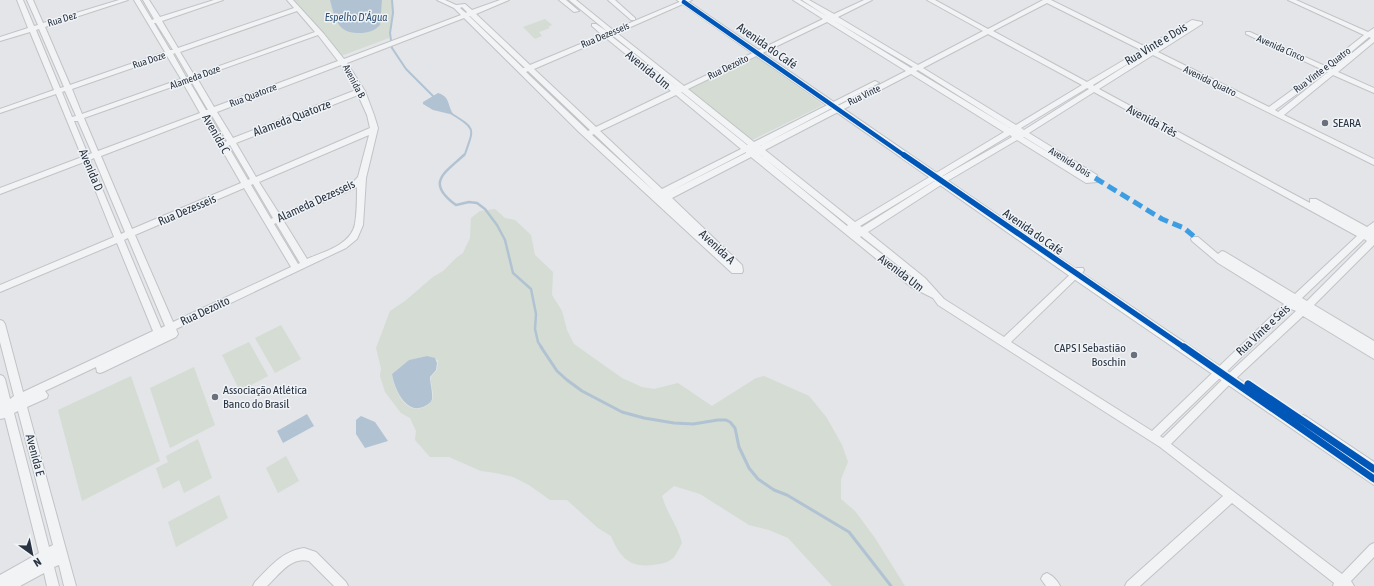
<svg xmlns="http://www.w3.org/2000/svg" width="1374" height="586" viewBox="0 0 1374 586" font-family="'Asap Condensed',sans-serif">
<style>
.green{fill:#d4dcd3;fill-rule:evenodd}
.water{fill:#b1c3d3}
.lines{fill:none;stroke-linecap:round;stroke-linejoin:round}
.stream-far2{stroke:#b1c3d3;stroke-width:2}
.stream-far1{stroke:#b1c3d3;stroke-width:2.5}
.stream{stroke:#b1c3d3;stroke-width:3}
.minor-casing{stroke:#c1c3c6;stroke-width:2}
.major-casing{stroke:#bfc2c6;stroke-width:2}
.minor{fill:#f2f3f5;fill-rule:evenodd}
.major{fill:#f6f7f7;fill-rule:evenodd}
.quiet{stroke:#3d9de3;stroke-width:5;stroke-dasharray:10 5;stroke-linecap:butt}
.cycleway-far2-casing{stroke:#f1f4f7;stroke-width:6}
.cycleway-far1-casing{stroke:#f1f4f7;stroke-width:8}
.cycleway-casing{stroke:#f1f4f7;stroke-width:10}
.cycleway-far2{stroke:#0057b8;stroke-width:4.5}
.cycleway-far1{stroke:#0057b8;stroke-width:5.5}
.cycleway{stroke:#0057b8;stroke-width:7}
.poi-dot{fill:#6a717c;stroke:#f1f4f7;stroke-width:1.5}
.labels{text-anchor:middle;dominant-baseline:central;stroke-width:3;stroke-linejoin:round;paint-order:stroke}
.far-street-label{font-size:10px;fill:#293342;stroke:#f1f4f7}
.far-water-label{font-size:11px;font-style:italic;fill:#335376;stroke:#f1f4f7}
.street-label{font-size:12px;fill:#293342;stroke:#f1f4f7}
.poi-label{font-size:12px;fill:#293342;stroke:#f1f4f7;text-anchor:start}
</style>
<rect width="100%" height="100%" fill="#e3e5e8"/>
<!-- green -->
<path class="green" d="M291,0h101l2,11 -5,27 -48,18z
M545,19l7,6 -4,2 2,1 -11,4 3,4 -7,3 -12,-12z
M757,57l66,48 -71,35 -64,-50z
M495,209l10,9 10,2 16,15 4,20 18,17 -1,23 10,16 5,19 7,14 48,34 20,9 12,2 24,-6 34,23 44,-28 8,-2 45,20 18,22 15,27 6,17 -7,17v20l14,12 20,27 30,48h-73l-44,-48 -19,-8 -20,-5 -49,-31 -26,-8 -12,10c5,18 15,28 20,47 -3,5 -6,13 -10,16 -5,4 -13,5 -19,6 -24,3 -33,-8 -42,-29l-13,-8 -31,-28h-17l-21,-15 -16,-8 -17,-4 -15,-2 -32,-14h-19l-15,-17 1,-9 -6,-13 -9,-5 -16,-21 -5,-16 1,-8 -5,-20 14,-37 15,-10 28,-24 10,-6 13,-13 7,-5 7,-15 1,-20 9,-7zM427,356l11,4 -1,10 -6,7c-1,6 3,16 2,21 -2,5 -5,7 -9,9 -19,9 -30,-18 -32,-33l17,-14z
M281,325l20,34 -26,14 -20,-35z
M249,342l19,34 -28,15 -18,-36z
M194,367l21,58 -45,23 -20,-60z
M131,376l29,85 -78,40 -24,-91z
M198,439l14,39 -28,15 -5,-13 -16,9 -7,-21 12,-6 -2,-6z
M286,456l13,25 -21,12 -12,-25z
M219,495l9,23 -52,29 -8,-25z"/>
<!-- water -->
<path class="water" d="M330,0h52l-2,25c-5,6 -13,8 -20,8 -23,1 -25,-15 -30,-33z
M438,93c13,4 9,13 16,22l-21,-5 -10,-6v-2z
M427,356l8,2 2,5 -1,7 -6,7c0,6 3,16 2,22 -1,4 -5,6 -9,8 -18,7 -29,-20 -31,-33l17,-14z
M307,414l7,12 -31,17 -6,-12z
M361,416l14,6 13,19 -23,7 -9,-14v-14z"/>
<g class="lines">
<!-- stream-far2 -->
<path class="stream-far2" d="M392,0l1,13 -3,20 2,15 14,21 28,28
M452,114c24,15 22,14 13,40l-2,2"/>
<!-- stream-far1 -->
<path class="stream-far1" d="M464,155c-21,19 -38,28 -8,50l13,-3 8,1 8,6 12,16 8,15 8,33 18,16 5,25 -1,15 3,13 4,6"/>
<!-- stream -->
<path class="stream" d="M541,347l16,24 10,9 15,11 40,21 22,6 30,5 19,1 25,-4h8l4,2 5,6 4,19 10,21 9,11 16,11 13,5 62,37 42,54"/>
<!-- minor casing -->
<g class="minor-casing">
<path id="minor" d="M17,0h6l11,26 4,-1 -11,-25h6l10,23 76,-23h9l-83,27 25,58 95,-33 -31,-52h6l12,20 2,-1 -11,-19h6l11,17 54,-17h9l-61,21 16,27 116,-40 -7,-8h6l31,34 20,25 117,-44 -7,-7 -17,-8h8l11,5 9,-1 7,6 28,-10h9l-33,14 54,51 72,-30 -10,-9v-2h4l12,8 -39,-32h7l37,30 71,-30h8l-75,33 67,53 139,-67 -30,-19h7l28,17 -26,-17h7l25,14 30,-14h8l-34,17 80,48 65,-34 -56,-31h8l53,29 55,-29h8l95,47 46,-27 10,2v2l-44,28 111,55 52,-38 -75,-35v-2h4l75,34 39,-31 -76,-35h8l72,32 6,-4v14l-36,30 36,16v5l-41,-18 -49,40 90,44v6l-221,-110 -54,34 211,114v-4h6l51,28 7,-5v23l-60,60 60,36v18l-71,-43 -71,66 -61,62 171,130 28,-29 4,-2v14l-23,24 3,5h-21l1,-3 -102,-80 -92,83h-15l2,-4 96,-86 -63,-49 -222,-142 -5,-7 -22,-11 -160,-130 -79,41 70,67 1,6 -1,2h-10l-153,-141 -115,-114 -117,45 18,28 9,24 4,13 -12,50 -3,47 -6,14 -11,9 -170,81 2,5 -2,3 -73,35 -3,1 -3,-1 -1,-5 -51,24 3,4 -1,3 -20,9 49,179h-12l-5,-21 -5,2 5,19h-12l-3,-13 -24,13h-20v-11l39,-22 -34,-135 -5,1v-44l3,1 2,3 5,20 4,-3 -14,-54v-22l3,1 2,3 18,68 130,-61 -36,-88 -117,49v-7l114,-48 -30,-75 -84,32v-6l82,-31 -26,-63 -56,19v-4l54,-19 -24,-58 -30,9v-4l28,-9zM1047,3l94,47 -54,32 -94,-51zM462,7l5,5 -1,1 -6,-5zM297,11l18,21 -121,43 -14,-23zM469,16h1l55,52h-2zM833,20l80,47 -2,1zM827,22l79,49 -146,75 119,-63 -4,-2 -2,1 -119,60 -66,-53zM154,23h2l17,27h-3zM1195,23l-43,27v-1zM39,29l25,58 -4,1 -24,-58zM988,34l94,51 -66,40 -93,-57zM318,35l20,26 -124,46 -17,-29zM612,35l66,53 -67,-52zM1369,37l2,1 -39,31h-1zM606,38l65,53 -75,36 -62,-58zM1147,52l-53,34 -1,-1zM175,53l14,24h-3l-13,-23zM167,56l14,23 -99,35 -10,-25zM341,65l15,25 -123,48 -16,-26zM918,70l92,58 -94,-57zM528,71l62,59 -2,1 -3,-3 -59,-56zM1327,72h1l-50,40 -3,-2zM911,74l93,58 -149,90 -90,-72zM189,81h2l17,29h-2zM183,83l17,30 -102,38 -14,-33zM1087,88l2,1 -65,41 -3,-2zM65,91l11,25 -4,1 -10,-25zM681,92h1l66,53h-1zM1094,92l263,144 -62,58 -70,-42 -3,-1 -4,3 -20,-17h-6l-1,2 1,2 26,22 66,41 -132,127 -141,-89 72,-70 1,-2 -1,-2h-6l-73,69 -60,-38 -19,-21 -57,-46 76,-49 73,-43 69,43 11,-1 1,-2 -1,-5 -68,-42zM358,95l9,20 3,13 -114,49 -20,-34zM676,95l65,54 -79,40 -62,-58zM211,114l16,27 -2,1 -16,-27zM203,117l38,66 -109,46 -31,-73zM74,121h4l14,32 -4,2zM594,134l61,58 -63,-57zM369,135l-11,42 -6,6 -72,32 -21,-33zM1010,135l2,2 -74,42 -76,48 -2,-1zM1023,137h1l52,32zM230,145l20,34 -2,1 -20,-34zM746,152v1l-79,40zM758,153l90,72 -1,1zM94,158l31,74 -4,2 -31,-74zM253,184l20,34 -2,1 -20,-34zM357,187c0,12 0,25 -2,37 -4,21 -32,28 -48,35l-24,-39zM244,188l47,79 -118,55 -38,-87zM276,223l24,40 -2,1 -24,-40zM861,236l58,46 1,2 -60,-47zM128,238l37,88 -4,2 -37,-88zM1364,239l3,2 -60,60 -5,-3zM1291,309l5,2 -70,65 -63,62 -3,-2zM18,411l35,134 -4,2 -35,-134z
M559,0h7l13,11 -5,1z
M608,0h7l20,18v2h-4z
M304,548l12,4 30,30 2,4h-14l-25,-25c-18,-5 -30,14 -42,25h-14l2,-4c15,-15 27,-31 49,-34z
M1047,573c6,3 10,7 13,13h-14l-5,-7 2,-4z"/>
</g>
<!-- major casing -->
<g class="major-casing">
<path id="major" d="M677,0h9l393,271 219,148 5,-4 4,2 67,45v23l-303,-208z"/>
</g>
<!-- minor -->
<use href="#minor" class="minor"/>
<!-- major -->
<use href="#major" class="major"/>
<!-- quiet -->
<path class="quiet" d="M1095,178l67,41 22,9 13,11"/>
<!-- cycleway-far2 casing -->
<g class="cycleway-far2-casing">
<path id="cycleway-far2" d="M684,2l221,154"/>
</g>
<!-- cycleway-far1 casing -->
<g class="cycleway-far1-casing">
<path id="cycleway-far1" d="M904,155l281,193"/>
</g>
<!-- cycleway casing -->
<g class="cycleway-casing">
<path id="cycleway" d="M1184,347l190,132
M1248,384l126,85"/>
</g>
<!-- cycleway-far2 -->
<use href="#cycleway-far2" class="cycleway-far2"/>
<!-- cycleway-far1 -->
<use href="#cycleway-far1" class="cycleway-far1"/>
<!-- cycleway -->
<use href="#cycleway" class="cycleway"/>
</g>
<!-- markers -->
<g class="poi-dot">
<circle cx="1325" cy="123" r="4"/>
<circle cx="1134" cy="355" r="4"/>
<circle cx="215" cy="397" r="4"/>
</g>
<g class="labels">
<!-- far-street labels -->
<g class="far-street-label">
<text transform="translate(62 19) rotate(-17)">Rua Dez</text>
<text transform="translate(605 35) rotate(-23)">Rua Dezesseis</text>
<text transform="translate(1281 48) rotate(24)">Avenida Cinco</text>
<text transform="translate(149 60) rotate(-19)">Rua Doze</text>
<text transform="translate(728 67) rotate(-26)">Rua Dezoito</text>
<text transform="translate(1322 70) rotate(-37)">Rua Vinte e Quatro</text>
<text transform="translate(195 77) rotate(-20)">Alameda Doze</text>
<text transform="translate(354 81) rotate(62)">Avenida B</text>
<text transform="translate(1210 81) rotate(26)">Avenida Quatro</text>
<text transform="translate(253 95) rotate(-21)">Rua Quatorze</text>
<text transform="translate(864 95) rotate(-26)">Rua Vinte</text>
<text transform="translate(1070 162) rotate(32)">Avenida Dois</text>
</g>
<!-- far-water labels -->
<g class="far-water-label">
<text x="356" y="17">Espelho D'Água</text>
</g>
<!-- street labels -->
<g class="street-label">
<text transform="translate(1156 44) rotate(-31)">Rua Vinte e Dois</text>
<text transform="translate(767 46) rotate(35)">Avenida do Café</text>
<text transform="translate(648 70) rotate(39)">Avenida Um</text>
<text transform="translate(292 118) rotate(-21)">Alameda Quatorze</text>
<text transform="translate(1152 121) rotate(28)">Avenida Três</text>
<text transform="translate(216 134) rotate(60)">Avenida C</text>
<text transform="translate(91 170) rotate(67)">Avenida D</text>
<text transform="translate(316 201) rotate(-25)">Alameda Dezesseis</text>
<text transform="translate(187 210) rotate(-23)">Rua Dezesseis</text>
<text transform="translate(1033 232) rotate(35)">Avenida do Café</text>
<text transform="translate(717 247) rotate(43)">Avenida A</text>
<text transform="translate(901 273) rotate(37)">Avenida Um</text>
<text transform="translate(205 311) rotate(-25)">Rua Dezoito</text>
<text transform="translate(1263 330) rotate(-43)">Rua Vinte e Seis</text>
<text transform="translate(35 455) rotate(75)">Avenida E</text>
</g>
<!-- poi labels -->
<g class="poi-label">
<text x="1333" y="123">SEARA</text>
<text x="1126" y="348" text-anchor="end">CAPS I Sebastião<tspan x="1126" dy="14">Boschin</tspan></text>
<text x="223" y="390">Associação Atlética<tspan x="223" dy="14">Banco do Brasil</tspan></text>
</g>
</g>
<!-- north arrow -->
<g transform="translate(32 554) rotate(147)" stroke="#f1f4f7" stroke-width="3" paint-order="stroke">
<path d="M0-3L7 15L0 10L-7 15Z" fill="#293342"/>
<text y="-6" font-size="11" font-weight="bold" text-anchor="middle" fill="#293342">N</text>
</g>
</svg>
